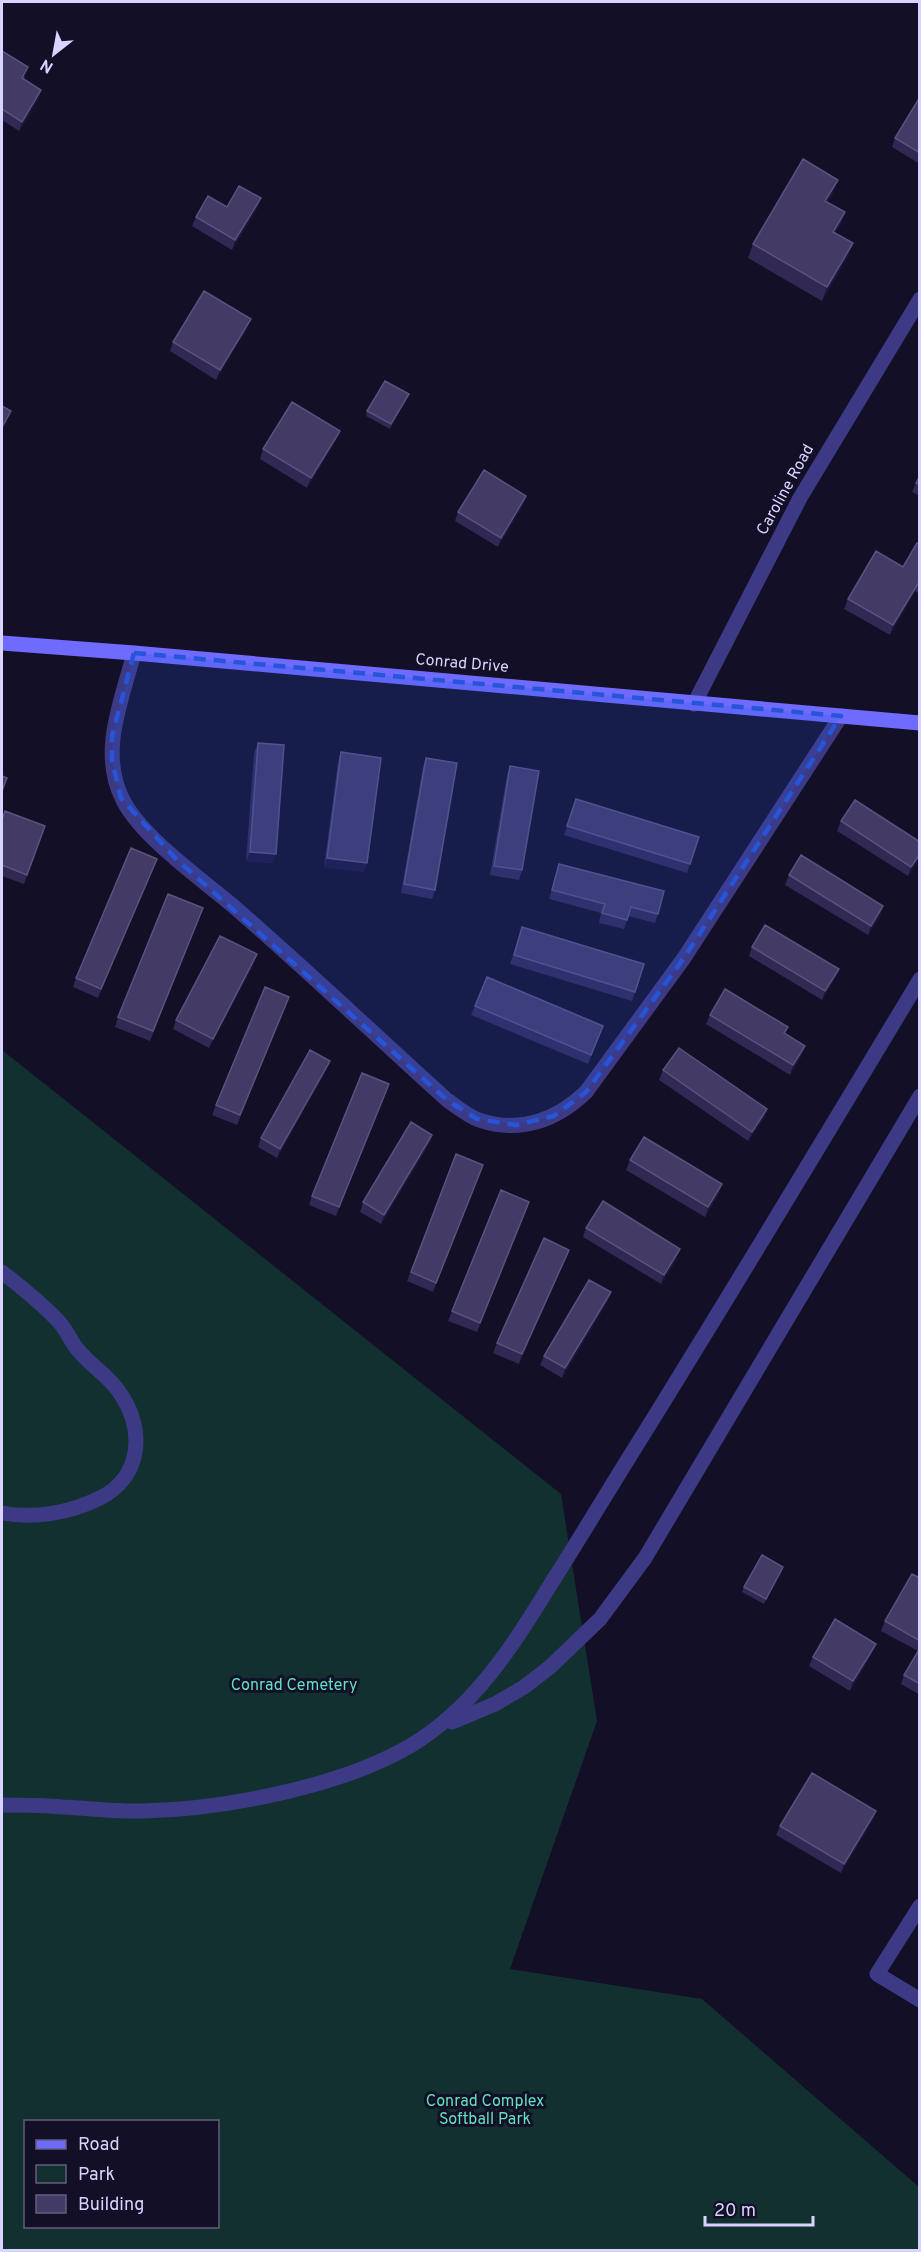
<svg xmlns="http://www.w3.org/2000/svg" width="921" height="2252" viewBox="0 0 921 2252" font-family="Overpass,sans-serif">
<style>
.green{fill:#12302f;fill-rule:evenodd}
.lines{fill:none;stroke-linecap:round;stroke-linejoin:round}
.lane{stroke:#3d3a85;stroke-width:15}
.street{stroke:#3d3a85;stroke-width:15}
.secondary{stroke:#6f6bff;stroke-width:15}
.wall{fill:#312854}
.shaded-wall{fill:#1d163a}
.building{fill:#433a66;stroke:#5a527e;stroke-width:1.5}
.marked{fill:#2655da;fill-opacity:0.2;stroke:#2655da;stroke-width:4.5;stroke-dasharray:12 8;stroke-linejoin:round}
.labels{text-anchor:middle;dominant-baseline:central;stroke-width:6;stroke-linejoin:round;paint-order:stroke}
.street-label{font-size:16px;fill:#d9d4ff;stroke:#130f26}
.park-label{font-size:16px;fill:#5fe0c0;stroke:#130f26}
</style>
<rect width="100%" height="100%" fill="#130f26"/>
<!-- green -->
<path class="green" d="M2,1050l559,444 36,227 -87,248 192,30 217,188v63h-917zM26,2122h192v104h-192z"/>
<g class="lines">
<!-- lane -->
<path class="lane" d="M2,1272c20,16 41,32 58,51 7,8 11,19 18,27 12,15 31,26 42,43 25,37 22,84 -20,105 -30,15 -66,21 -98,15
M452,1722l43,-18 29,-17 26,-20 50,-48 45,-61 275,-462
M2,1805c20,0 40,0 60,2 27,1 54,5 81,4 81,-2 197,-24 267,-65 66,-39 105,-104 144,-167 24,-38 47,-76 71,-115 100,-160 197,-322 295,-485"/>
<!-- street -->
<path class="street" d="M134,653c-12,47 -35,98 -12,145 17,37 78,80 110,107 73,63 143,130 215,195 10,7 21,16 32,20 41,14 78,0 107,-28l98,-134 157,-242
M694,704l106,-206 120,-199
M920,1906l-43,68 43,26"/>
<!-- secondary -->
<path class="secondary" d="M2,643l132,10 786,70"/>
</g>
<!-- wall -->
<path class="wall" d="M2,51l23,26 -1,2 17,11 -3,10 -19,31 -17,-11z
M920,97v67l-28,-17 3,-9z
M833,193l-6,10 18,9 -5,14 -5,7 18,10 -5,13 -26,45 -74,-43 5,-14z
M261,198l-4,10 -25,42 -40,-24 4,-9 31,-10z
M247,328l-31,52 -46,-29 3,-9z
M409,394l-2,4 -17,31 -24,-13 1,-5z
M340,431l-4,9 -29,48 -47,-29 3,-10z
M920,476v20l-8,-4 4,-9z
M526,496l-3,9 -25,42 -43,-26 3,-9z
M920,544v50l-5,-3 -25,44 -46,-26 4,-10 55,-32z
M258,743l18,111 -4,9 -26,-2 8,-108z
M341,752l23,120 -40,-5 14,-105z
M426,758l9,132 -3,9 -31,-6 22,-126z
M510,766l12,104 -3,10 -29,-5 17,-100z
M573,808l117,56 -3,9 -123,-38z
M2,820l43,6 -21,58 -22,-8z
M841,821l79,37 -12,18 -71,-45z
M157,859l-59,139 -25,-11 3,-9z
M559,864l99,50 -3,9 -27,-7 -4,13 -25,-6 2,-10 -52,-14z
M789,875l94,31 -3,10 -12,19 -83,-50z
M203,908l-53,133 -35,-14 3,-10z
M522,927l113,65 -3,9 -122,-37z
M752,947l83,31 -13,22 -73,-44z
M254,964l-45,84 -36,-19 3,-9z
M289,997l-52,128 -25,-10 4,-10z
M475,1006l128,20 -15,38 -117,-49z
M710,1015l78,12 -3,7 16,22 -11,19 -84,-51z
M326,1070l-49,88 -19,-11 3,-9z
M663,1070l104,39 -3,9 -16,23 -89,-61z
M389,1084l-53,132 -27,-11 3,-9z
M432,1135l-3,9 -48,80 -21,-12 3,-10z
M456,1154l27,11 -50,127 -26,-11z
M630,1160l92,24 -3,9 -14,24 -79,-47z
M529,1202l-52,130 -29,-11 4,-10z
M586,1228l91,30 -16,26 -78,-47z
M569,1250l-50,114 -26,-11 4,-10z
M611,1292l-4,10 -45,76 -22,-13 4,-9z
M783,1567l-19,37 -22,-12 2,-5z
M920,1578v117l-19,-11 3,-9 14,-24 -37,-20 4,-10z
M872,1653l-22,38 -41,-25 4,-9z
M876,1811l-4,10 -31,52 -65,-38 4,-9z"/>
<!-- shaded-wall -->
<path class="shaded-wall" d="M41,90l-3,10 -19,31 3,-9z
M838,180l-5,13 -13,21 5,-13z
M261,198l-4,10 -25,42 3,-10z
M845,212l-5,14 -12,19 5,-13z
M853,243l-5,13 -26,45 5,-14z
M251,319l-4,9 -31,52 4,-10z
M409,394l-2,4 -17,31 1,-5z
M11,411l-5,14 -4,7v-5z
M340,431l-4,9 -29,48 4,-10z
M526,496l-3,9 -25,42 3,-9z
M919,582l-4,9 -25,44 3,-10z
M250,852l26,2 -4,9 -26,-2z
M920,854v4l-12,18 3,-9z
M327,858l40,5 -3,9 -40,-5z
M157,859l-4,9 -55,130 3,-9z
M883,906l-3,10 -12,19 3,-9z
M257,954l-3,10 -45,84 4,-9z
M839,969l-4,9 -13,22 3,-9z
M805,1046l-4,10 -11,19 3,-10z
M330,1061l-4,9 -49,88 3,-9z
M767,1109l-3,9 -16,23 4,-9z
M432,1135l-3,9 -48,80 3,-9z
M722,1184l-3,9 -14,24 3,-10z
M680,1249l-3,9 -16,26 3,-9z
M569,1250l-3,9 -47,105 3,-10z
M611,1292l-4,10 -45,76 3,-10z
M783,1567l-1,5 -18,32 2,-5z
M876,1644l-4,9 -22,38 3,-10z
M876,1811l-4,10 -31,52 3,-9z"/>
<!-- building -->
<path class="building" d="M2,51l26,16 -6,11 19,12 -19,32 -20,-13z
M920,97v56l-25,-15z
M803,159l35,21 -13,21 20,11 -12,20 20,11 -26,44 -74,-43z
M239,186l22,12 -26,42 -39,-23 12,-21 19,11z
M204,291l47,28 -31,51 -47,-28z
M385,381l24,13 -18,30 -24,-13z
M292,402l48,29 -29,47 -48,-29z
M2,406l9,5 -9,16z
M484,470l42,26 -25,42 -43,-26z
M920,476v9l-4,-2z
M917,543l3,1v39l-1,-1 -26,43 -45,-26 28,-48 27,16z
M258,743l26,2 -8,109 -26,-2z
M341,752l40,6 -14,105 -40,-5z
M426,758l31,5 -22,127 -31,-6z
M510,766l29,5 -17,99 -28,-4z
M2,776l5,2 -5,13z
M576,799l123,38 -9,27 -123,-38z
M855,800l65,42v12l-9,13 -70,-46z
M5,811l40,15 -18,49 -25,-10v-45z
M131,848l26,11 -56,130 -25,-11z
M801,855l82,51 -12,20 -82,-51z
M559,864l105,27 -6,23 -27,-7 -4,13 -25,-7 3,-9 -53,-14z
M168,894l35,14 -50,123 -35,-14z
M765,925l74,44 -14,22 -73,-44z
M522,927l122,37 -9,28 -121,-37z
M220,936l37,18 -44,85 -37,-19z
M487,977l116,49 -12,29 -116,-49z
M265,987l24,10 -49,118 -24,-10z
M725,989l63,38 -4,6 21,13 -12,19 -83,-50z
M679,1048l88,61 -15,23 -89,-62z
M310,1050l20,11 -50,88 -19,-11z
M362,1073l27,11 -50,123 -27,-11z
M411,1122l21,13 -48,80 -21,-13z
M644,1137l78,47 -14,23 -78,-47z
M456,1154l27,11 -47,118 -25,-11z
M501,1190l28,12 -49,121 -28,-12z
M603,1201l77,48 -16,26 -78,-47z
M544,1238l25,12 -47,104 -25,-11z
M589,1280l22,12 -46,76 -21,-12z
M762,1555l21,12 -17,32 -22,-12z
M912,1574l8,4v63l-35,-20z
M835,1619l41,25 -23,37 -40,-24z
M920,1648v36l-16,-9z
M812,1773l64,38 -32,53 -64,-38z"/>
<!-- marked area -->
<path class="marked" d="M134,653l707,63 -157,242 -98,134 -32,24 -38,9 -39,-6 -30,-19 -272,-242 -54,-60 -9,-37v-25z"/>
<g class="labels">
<!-- street labels -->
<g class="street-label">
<text transform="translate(786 490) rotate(-61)">Caroline Road</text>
<text transform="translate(462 664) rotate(5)">Conrad Drive</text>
</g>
<!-- park labels -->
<g class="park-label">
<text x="294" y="1686">Conrad Cemetery</text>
<text x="485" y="2102">Conrad Complex<tspan x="485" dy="18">Softball Park</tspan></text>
</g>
</g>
<!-- border -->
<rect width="921" height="2252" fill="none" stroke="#d9d4ff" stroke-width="6"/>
<!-- legend -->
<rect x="24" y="2120" width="195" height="108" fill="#130f26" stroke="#625e7d" stroke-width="1.5"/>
<rect x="36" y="2140" width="30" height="9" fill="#6f6bff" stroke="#625e7d" stroke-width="1.5"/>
<text x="78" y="2150" font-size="18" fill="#d9d4ff">Road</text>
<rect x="36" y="2165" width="30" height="18" fill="#12302f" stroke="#625e7d" stroke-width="1.5"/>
<text x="78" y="2180" font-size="18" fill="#d9d4ff">Park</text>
<rect x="36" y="2195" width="30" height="18" fill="#433a66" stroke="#625e7d" stroke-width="1.5"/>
<text x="78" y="2210" font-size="18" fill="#d9d4ff">Building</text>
<!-- north arrow -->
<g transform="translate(54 54) rotate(211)" stroke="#130f26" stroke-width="4.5" paint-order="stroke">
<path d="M0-4.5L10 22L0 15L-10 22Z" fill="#d9d4ff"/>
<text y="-9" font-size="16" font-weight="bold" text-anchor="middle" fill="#d9d4ff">N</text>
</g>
<!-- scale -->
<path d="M705 2216v9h108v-9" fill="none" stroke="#d9d4ff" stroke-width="3"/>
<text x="714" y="2216" font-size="18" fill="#d9d4ff" stroke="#130f26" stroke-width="4.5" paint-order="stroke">20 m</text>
</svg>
